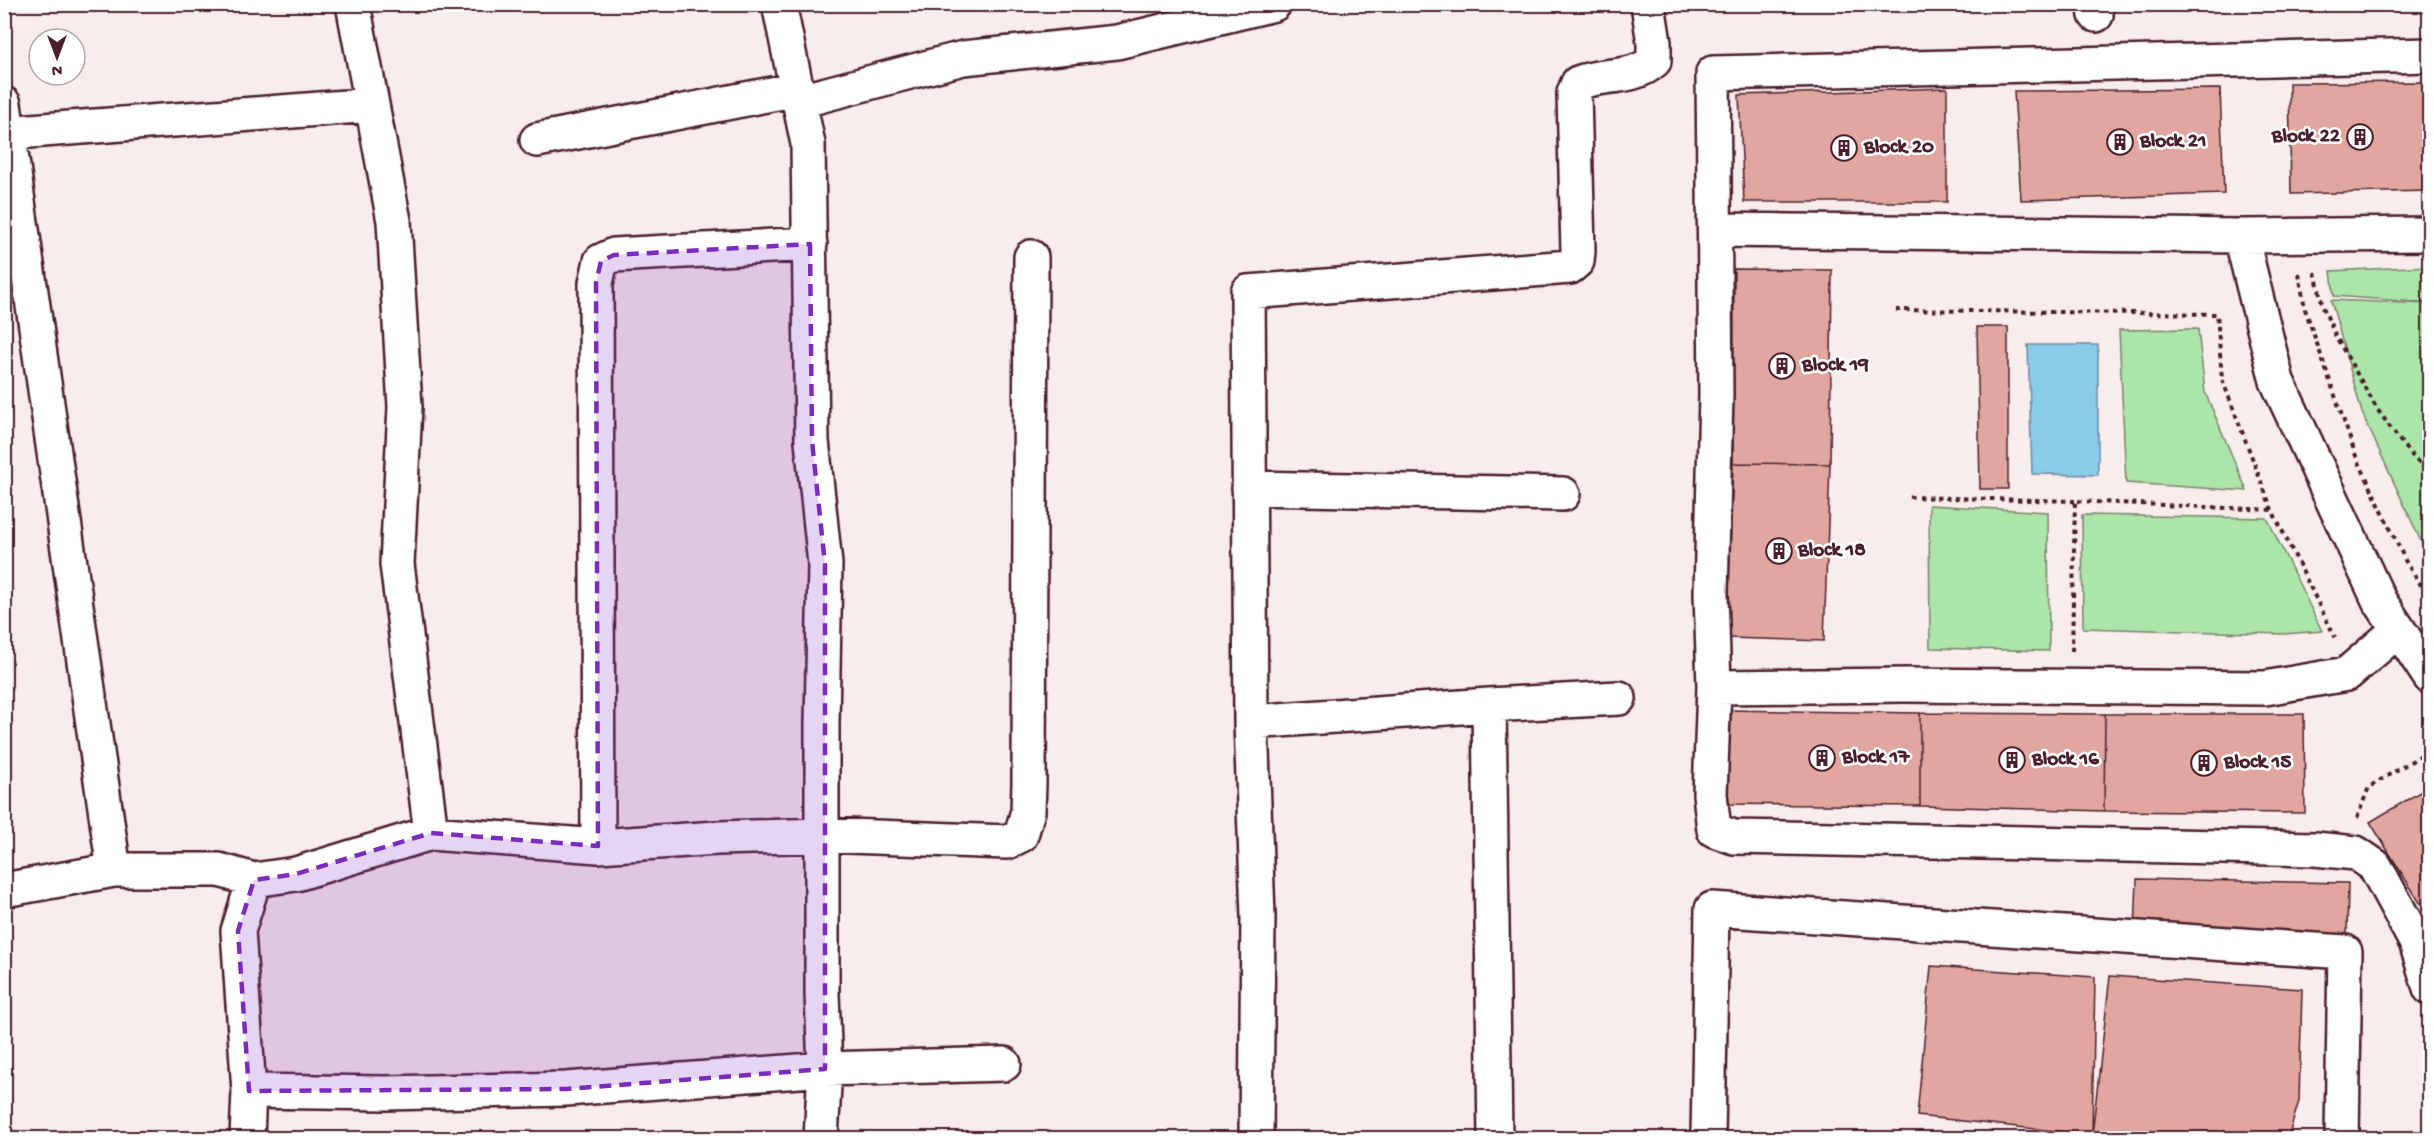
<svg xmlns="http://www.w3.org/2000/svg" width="2434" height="1143" viewBox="0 0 2434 1143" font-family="'Gochi Hand',sans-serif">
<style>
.green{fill:#abe5aa;stroke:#7a826a;stroke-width:1.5}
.water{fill:#89ccea;stroke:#70879e;stroke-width:1.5}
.building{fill:#e1a69f;stroke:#4a1f2b;stroke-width:1.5}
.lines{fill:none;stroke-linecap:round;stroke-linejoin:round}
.street-casing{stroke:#4a1f2b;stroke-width:38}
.path{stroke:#4a1f2b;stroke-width:4;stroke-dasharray:4.5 4.5;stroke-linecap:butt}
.street{stroke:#fff;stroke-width:33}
.marked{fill:#7b2cbf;fill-opacity:0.2;stroke:#7b2cbf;stroke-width:4.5;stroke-dasharray:12 8;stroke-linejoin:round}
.labels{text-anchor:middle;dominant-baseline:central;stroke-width:5;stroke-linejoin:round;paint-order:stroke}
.poi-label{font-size:21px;font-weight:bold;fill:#4a1f2b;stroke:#fff;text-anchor:start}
</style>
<rect width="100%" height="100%" fill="#f9edec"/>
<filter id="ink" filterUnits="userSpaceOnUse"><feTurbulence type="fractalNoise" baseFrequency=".0167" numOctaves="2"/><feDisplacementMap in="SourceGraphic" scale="12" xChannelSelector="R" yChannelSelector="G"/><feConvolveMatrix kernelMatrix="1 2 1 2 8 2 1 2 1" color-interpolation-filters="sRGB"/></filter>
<g filter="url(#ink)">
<!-- green -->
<path class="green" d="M2429,266v37l-95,-7 -3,-25z
M2331,300l98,4v255l-67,-146z
M2198,329l7,63 42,99 -121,-8 -7,-153z
M1929,505l119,7 1,139 -119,-3z
M2082,515l185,3 55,113 -38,3 -201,-6z"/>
<!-- water -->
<path class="water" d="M2028,345h70v130l-66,-1z"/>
<!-- building -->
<path class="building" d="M2430,82v109l-139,3 -2,-111z
M1947,88v114h-203l-5,-107z
M2220,89l4,105 -203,6 -7,-109z
M1734,269l98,1 -2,194 -97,-1z
M1977,327h31v162h-28z
M1733,463l97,1 -6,177 -97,-3z
M1724,710l196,3v93l-196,-2z
M1920,713l185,1 -1,97 -184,-5z
M2105,714h199l1,99 -201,-2z
M2430,786v133l-60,-97z
M2137,879l211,4 -1,52 -212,-4z
M1931,966l164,11 -3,158 -175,-19z
M2110,976l192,13 -3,112 -11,37h-175l-21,-3z"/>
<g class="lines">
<!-- street casing -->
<g class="street-casing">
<path id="street" d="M779,4l29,140 4,297 13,123 -3,159v271l3,75 -4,69
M2094,4l2,11
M800,101l163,-43 154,-16 157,-38
M4,104l110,766
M4,133l368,-28
M537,140l260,-51
M1715,230l526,6 189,-2
M2241,236l36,145 102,219 51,77
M1249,488l314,6
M2398,630l-51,44 -82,14 -360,-3 -191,2 -3,-93 5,-199 -3,-322 717,-18
M1714,687l-4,107 4,36 20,7 581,12 41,4 19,13 41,76 14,46
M1489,705l6,433
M1251,722l238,-17 130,-7
M431,833l167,13 119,-8 105,-3 185,7 14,-7 7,-24 1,-27 2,-527
M598,846l-2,-563 5,-22 13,-6 196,-11
M4,890l110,-20h105l35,10
M249,1091l137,2 180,-4 259,-20 179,-5
M247,1138l2,-47 -11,-160 16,-51 42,-6 135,-41 -34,-269 8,-157 -11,-186 -41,-217
M1256,1138l2,-222 -7,-194 -3,-430 322,-25 7,-6 1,-10 -4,-158 4,-10c25,-10 55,-3 76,-22v-18l-6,-39
M1708,1138l4,-229 633,43 -3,186"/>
</g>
<!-- path -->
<path class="path" d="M2315,272l8,35 12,28 42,74 29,40 24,26
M2299,273l6,36 51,147 50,106 24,37
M1896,310l321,4 5,65 50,131 63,127
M1909,497l166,4
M2072,651l3,-150 197,9
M2357,818l12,-31 61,-37"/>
<!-- street -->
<use href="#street" class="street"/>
</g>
</g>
<!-- marked area -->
<path class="marked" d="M810,244l2,197 13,123v505l-259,20 -317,2 -11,-160 16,-51 42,-6 135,-41 167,13 -2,-563 5,-22 13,-6z"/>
<!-- icons -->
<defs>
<g id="building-ring" transform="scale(1.35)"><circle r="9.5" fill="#fff" stroke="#4a1f2b" stroke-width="1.5"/><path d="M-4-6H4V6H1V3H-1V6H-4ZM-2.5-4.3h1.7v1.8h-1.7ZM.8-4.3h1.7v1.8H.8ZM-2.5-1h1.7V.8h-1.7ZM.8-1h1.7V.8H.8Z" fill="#4a1f2b"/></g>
</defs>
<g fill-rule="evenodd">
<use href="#building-ring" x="2360" y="137"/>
<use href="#building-ring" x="2120" y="142"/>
<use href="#building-ring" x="1844" y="148"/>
<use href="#building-ring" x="1782" y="366"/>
<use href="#building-ring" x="1779" y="551"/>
<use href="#building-ring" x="1822" y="758"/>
<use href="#building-ring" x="2012" y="760"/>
<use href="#building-ring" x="2204" y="763"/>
</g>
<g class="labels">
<!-- poi labels -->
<g class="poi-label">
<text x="2340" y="137" text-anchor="end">Block 22</text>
<text x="2140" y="142">Block 21</text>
<text x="1864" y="148">Block 20</text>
<text x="1802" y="366">Block 19</text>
<text x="1798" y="551">Block 18</text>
<text x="1842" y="758">Block 17</text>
<text x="2032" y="760">Block 16</text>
<text x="2224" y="763">Block 15</text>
</g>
</g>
<!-- margin -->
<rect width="2434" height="1143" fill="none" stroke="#fff" stroke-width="24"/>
<rect x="12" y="12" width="2410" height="1119" fill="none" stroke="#4a1f2b" stroke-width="2" filter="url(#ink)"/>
<!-- north arrow -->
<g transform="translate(57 57) rotate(180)"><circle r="28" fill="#ffffff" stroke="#b7a5aa" stroke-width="1.5"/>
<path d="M0-4.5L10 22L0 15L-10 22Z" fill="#4a1f2b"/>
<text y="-9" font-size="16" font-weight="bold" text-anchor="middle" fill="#4a1f2b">N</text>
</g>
</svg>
